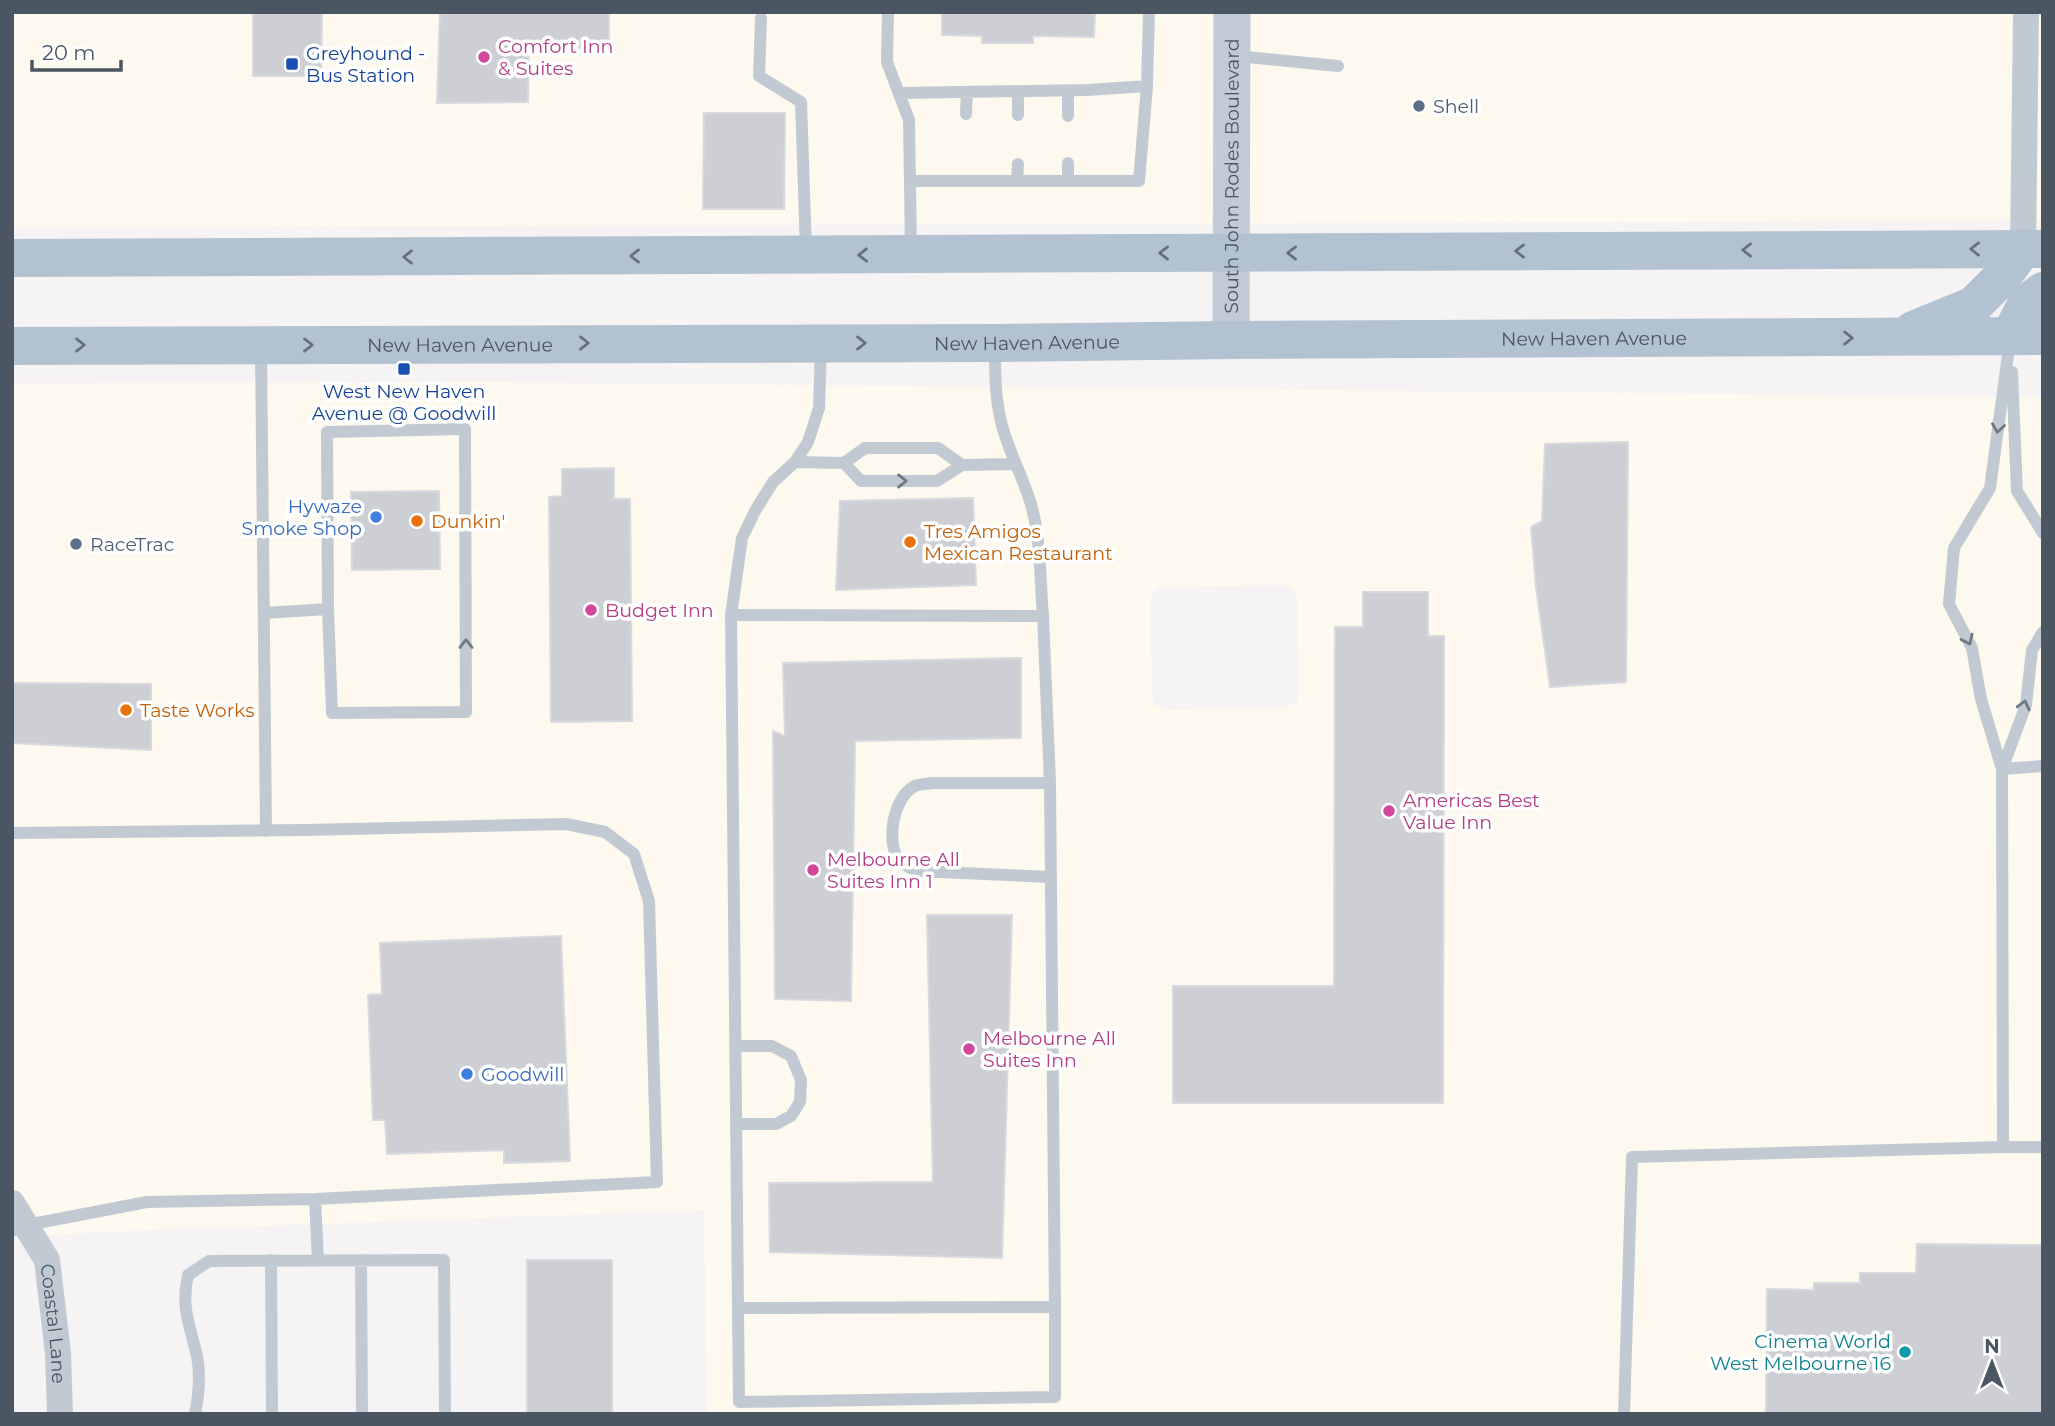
<svg xmlns="http://www.w3.org/2000/svg" width="2055" height="1426" viewBox="0 0 2055 1426" font-family="Montserrat,sans-serif">
<style>
.commercial{fill:#fdf9ef;fill-rule:evenodd}
.building{fill:#cdcfd5;stroke:#d7d9de;stroke-width:2}
.lines{fill:none;stroke-linecap:round;stroke-linejoin:round}
.service{stroke:#c1cad2;stroke-width:12}
.minor{stroke:#c1cad2;stroke-width:26}
.secondary{stroke:#c1cbd6;stroke-width:37}
.primary{stroke:#b3c2d1;stroke-width:38}
.oneway{stroke:#64717d}
.oneway2{stroke:#6e7983}
.hotel-dot{fill:#d1479c;stroke:#fff;stroke-width:2.5}
.transit-dot{fill:#1a4fb4;stroke:#fff;stroke-width:2.5}
.service-dot{fill:#5c6f8a;stroke:#fff;stroke-width:2.5}
.shop-dot{fill:#3f7fe0;stroke:#fff;stroke-width:2.5}
.food-dot{fill:#e8710a;stroke:#fff;stroke-width:2.5}
.culture-dot{fill:#0f9aa8;stroke:#fff;stroke-width:2.5}
.labels{text-anchor:middle;dominant-baseline:central;stroke-width:7;stroke-linejoin:round;paint-order:stroke}
.hotel-label{font-size:19px;fill:#b23c85;stroke:#fff;text-anchor:start}
.transit-label{font-size:19px;fill:#164399;stroke:#fff;text-anchor:start}
.service-label{font-size:19px;fill:#4e5e75;stroke:#fff;text-anchor:start}
.street-label{font-size:19px;fill:#4a5661;stroke:#fff}
.shop-label{font-size:19px;fill:#366cbe;stroke:#fff;text-anchor:end}
.food-label{font-size:19px;fill:#c56008;stroke:#fff;text-anchor:start}
.culture-label{font-size:19px;fill:#0d838f;stroke:#fff;text-anchor:end}
</style>
<rect width="100%" height="100%" fill="#f5f3f3"/>
<!-- commercial -->
<path class="commercial" d="M12,12h1205v212l-1205,3z
M1247,12h796v209l-796,2z
M487,382l1556,15v1017h-1336l-3,-204 -604,22 -88,6v-855zM1284,585l8,2 5,12 2,94 -2,9 -11,6 -121,2 -11,-6 -2,-9 -2,-94 5,-11 8,-3z"/>
<!-- building -->
<path class="building" d="M253,12h69l-1,64h-68z
M440,12h169v39l-80,-7 -1,58 -91,1z
M942,12h153l-1,25 -61,-1v7h-51v-7l-40,-1z
M704,113h81l-1,96h-81z
M1628,442l-2,240 -76,5 -14,-100 -5,-60 11,-6 3,-77z
M614,468v31h16l2,222 -81,1 -2,-225 13,-1v-27z
M439,491l1,78 -88,1 -1,-78z
M973,498l3,87 -140,5 4,-89z
M1363,592h65v44h16l-1,467h-270v-117h161l1,-359h28z
M1021,658v80l-166,3 -4,260 -76,-2 -2,-268 12,5 -2,-73z
M12,683l139,1v66l-139,-7z
M927,915h85l-10,343 -232,-6 -1,-69 164,-1z
M561,936l9,225 -66,2v-13l-117,4 -2,-34h-12l-5,-125 14,-1 -2,-51z
M1917,1244l126,1v169h-277l1,-125 47,1v-7h46v-10h56z
M527,1260h85v154h-85z"/>
<g class="lines">
<!-- service -->
<path class="service" d="M888,12l-1,50 22,58 2,129
M761,18l-2,58 42,26 5,148
M1236,56l102,10
M1018,91v24
M1068,91v25
M899,93l188,-3 60,-4 2,-74
M966,114l1,-22
M1068,163v18
M910,181h229l8,-95
M1017,181l1,-17
M995,347c0,22 0,47 5,70 6,31 24,60 32,91 9,35 8,73 11,108
M261,349l5,482
M2012,372l5,119 26,42
M795,462l49,1 21,-15h73l24,17
M844,463l17,18h76l25,-16 54,-1
M264,613l64,-4 4,104 134,-1 -1,-283 -138,3 1,177
M731,615l312,1 7,167 5,524 -317,1 -7,-693 11,-77 13,-27 18,-29 22,-20 13,-20 11,-34 2,-61
M2002,769l24,-64 6,-55 11,-18
M2002,769l41,-3
M1050,783h-118c-5,1 -12,1 -17,3 -21,10 -30,55 -16,74 5,6 11,8 18,11l134,6
M12,833l294,-3 260,-6 39,8 29,22 15,47 8,281 -342,17 -168,3 -120,23 -15,6
M735,1046h37l19,10 10,24 -1,22 -9,14 -15,8h-40
M2003,1147l-1,-378 -21,-70 -9,-51 -23,-44 5,-56 36,-60 20,-148
M315,1199l3,61
M271,1260l1,154
M361,1260l1,154
M738,1308l1,94 316,-5v-90
M195,1414c4,-20 6,-42 1,-62 -7,-29 -15,-46 -8,-77l21,-14 235,-1 1,154
M1624,1414l8,-257 371,-10h40"/>
<!-- minor -->
<g class="minor">
<path d="M2023,249l3,-237"/>
<path id="s1" d="M12,1203l35,57 11,93 2,61"/>
</g>
<!-- secondary -->
<path class="secondary" id="s2" d="M1231,340l1,-328"/>
<!-- primary -->
<g class="primary">
<path d="M12,258l2031,-9"/>
<path d="M1913,330l61,-25 28,-28 21,-28"/>
<path d="M2010,336l17,-33 16,-12"/>
<path id="s3" d="M12,346l983,-3 236,-3 812,-4"/>
</g>
</g>
<!-- one-way arrows -->
<defs><path id="oneway-chevron" d="M-2-3.5L2.5 0L-2 3.5" fill="none" stroke-width="1.6" stroke-linecap="round" stroke-linejoin="round" transform="scale(1.75)"/></defs>
<g class="oneway">
<use href="#oneway-chevron" transform="translate(1975 249) rotate(180)"/>
<use href="#oneway-chevron" transform="translate(1747 250) rotate(180)"/>
<use href="#oneway-chevron" transform="translate(1520 251) rotate(180)"/>
<use href="#oneway-chevron" transform="translate(1164 253) rotate(180)"/>
<use href="#oneway-chevron" transform="translate(1292 253) rotate(180)"/>
<use href="#oneway-chevron" transform="translate(863 255) rotate(179)"/>
<use href="#oneway-chevron" transform="translate(635 256) rotate(180)"/>
<use href="#oneway-chevron" transform="translate(408 257) rotate(180)"/>
<use href="#oneway-chevron" transform="translate(1848 338)"/>
<use href="#oneway-chevron" transform="translate(584 343)"/>
<use href="#oneway-chevron" transform="translate(861 343)"/>
<use href="#oneway-chevron" transform="translate(80 345)"/>
<use href="#oneway-chevron" transform="translate(308 345)"/>
</g>
<g class="oneway2">
<use href="#oneway-chevron" transform="translate(1998 428) rotate(98)"/>
<use href="#oneway-chevron" transform="translate(902 481)"/>
<use href="#oneway-chevron" transform="translate(1968 640) rotate(65)"/>
<use href="#oneway-chevron" transform="translate(466 644) rotate(-90)"/>
<use href="#oneway-chevron" transform="translate(2024 705) rotate(-76)"/>
</g>
<!-- markers -->
<g class="hotel-dot">
<circle cx="484" cy="57" r="7"/>
<circle cx="591" cy="610" r="7"/>
<circle cx="1389" cy="811" r="7"/>
<circle cx="813" cy="870" r="7"/>
<circle cx="969" cy="1049" r="7"/>
</g>
<g class="transit-dot">
<rect x="285" y="57" width="14" height="14" rx="3.5"/>
<rect x="397" y="362" width="14" height="14" rx="3.5"/>
</g>
<g class="service-dot">
<circle cx="1419" cy="106" r="7"/>
<circle cx="76" cy="544" r="7"/>
</g>
<g class="shop-dot">
<circle cx="376" cy="517" r="7"/>
<circle cx="467" cy="1074" r="7"/>
</g>
<g class="food-dot">
<circle cx="417" cy="521" r="7"/>
<circle cx="910" cy="542" r="7"/>
<circle cx="126" cy="710" r="7"/>
</g>
<circle class="culture-dot" cx="1905" cy="1352" r="7"/>
<g class="labels">
<!-- hotel labels -->
<g class="hotel-label">
<text x="498" y="46">Comfort Inn<tspan x="498" dy="22">&amp; Suites</tspan></text>
<text x="605" y="610">Budget Inn</text>
<text x="1403" y="800">Americas Best<tspan x="1403" dy="22">Value Inn</tspan></text>
<text x="827" y="859">Melbourne All<tspan x="827" dy="22">Suites Inn 1</tspan></text>
<text x="983" y="1038">Melbourne All<tspan x="983" dy="22">Suites Inn</tspan></text>
</g>
<!-- transit labels -->
<g class="transit-label">
<text x="306" y="53">Greyhound -<tspan x="306" dy="22">Bus Station</tspan></text>
<text x="404" y="391" text-anchor="middle">West New Haven<tspan x="404" dy="22">Avenue @ Goodwill</tspan></text>
</g>
<!-- service labels -->
<g class="service-label">
<text x="1433" y="106">Shell</text>
<text x="90" y="544">RaceTrac</text>
</g>
<!-- street labels -->
<g class="street-label">
<text stroke="none"><textPath href="#s2" startOffset="164">South John Rodes Boulevard</textPath></text>
<text stroke="none"><textPath href="#s3" startOffset="1582">New Haven Avenue</textPath></text>
<text stroke="none"><textPath href="#s3" startOffset="1015">New Haven Avenue</textPath></text>
<text stroke="none"><textPath href="#s3" startOffset="448">New Haven Avenue</textPath></text>
<text stroke="none"><textPath href="#s1" startOffset="131">Coastal Lane</textPath></text>
</g>
<!-- shop labels -->
<g class="shop-label">
<text x="362" y="506">Hywaze<tspan x="362" dy="22">Smoke Shop</tspan></text>
<text x="481" y="1074" text-anchor="start">Goodwill</text>
</g>
<!-- food labels -->
<g class="food-label">
<text x="431" y="521">Dunkin'</text>
<text x="924" y="531">Tres Amigos<tspan x="924" dy="22">Mexican Restaurant</tspan></text>
<text x="140" y="710">Taste Works</text>
</g>
<!-- culture labels -->
<g class="culture-label">
<text x="1891" y="1341">Cinema World<tspan x="1891" dy="22">West Melbourne 16</tspan></text>
</g>
</g>
<!-- border -->
<rect width="2055" height="1426" fill="none" stroke="#4a5661" stroke-width="28"/>
<!-- north arrow -->
<g transform="translate(1992 1363)" stroke="#ffffff" stroke-width="5" paint-order="stroke">
<path d="M0-5L12 26L0 18L-12 26Z" fill="#4a5661"/>
<text y="-10" font-size="19" font-weight="bold" text-anchor="middle" fill="#4a5661">N</text>
</g>
<!-- scale -->
<path d="M32 60v10h89v-10" fill="none" stroke="#4a5661" stroke-width="3.5"/>
<text x="42" y="60" font-size="21" fill="#4a5661" stroke="#ffffff" stroke-width="5" paint-order="stroke">20 m</text>
</svg>
